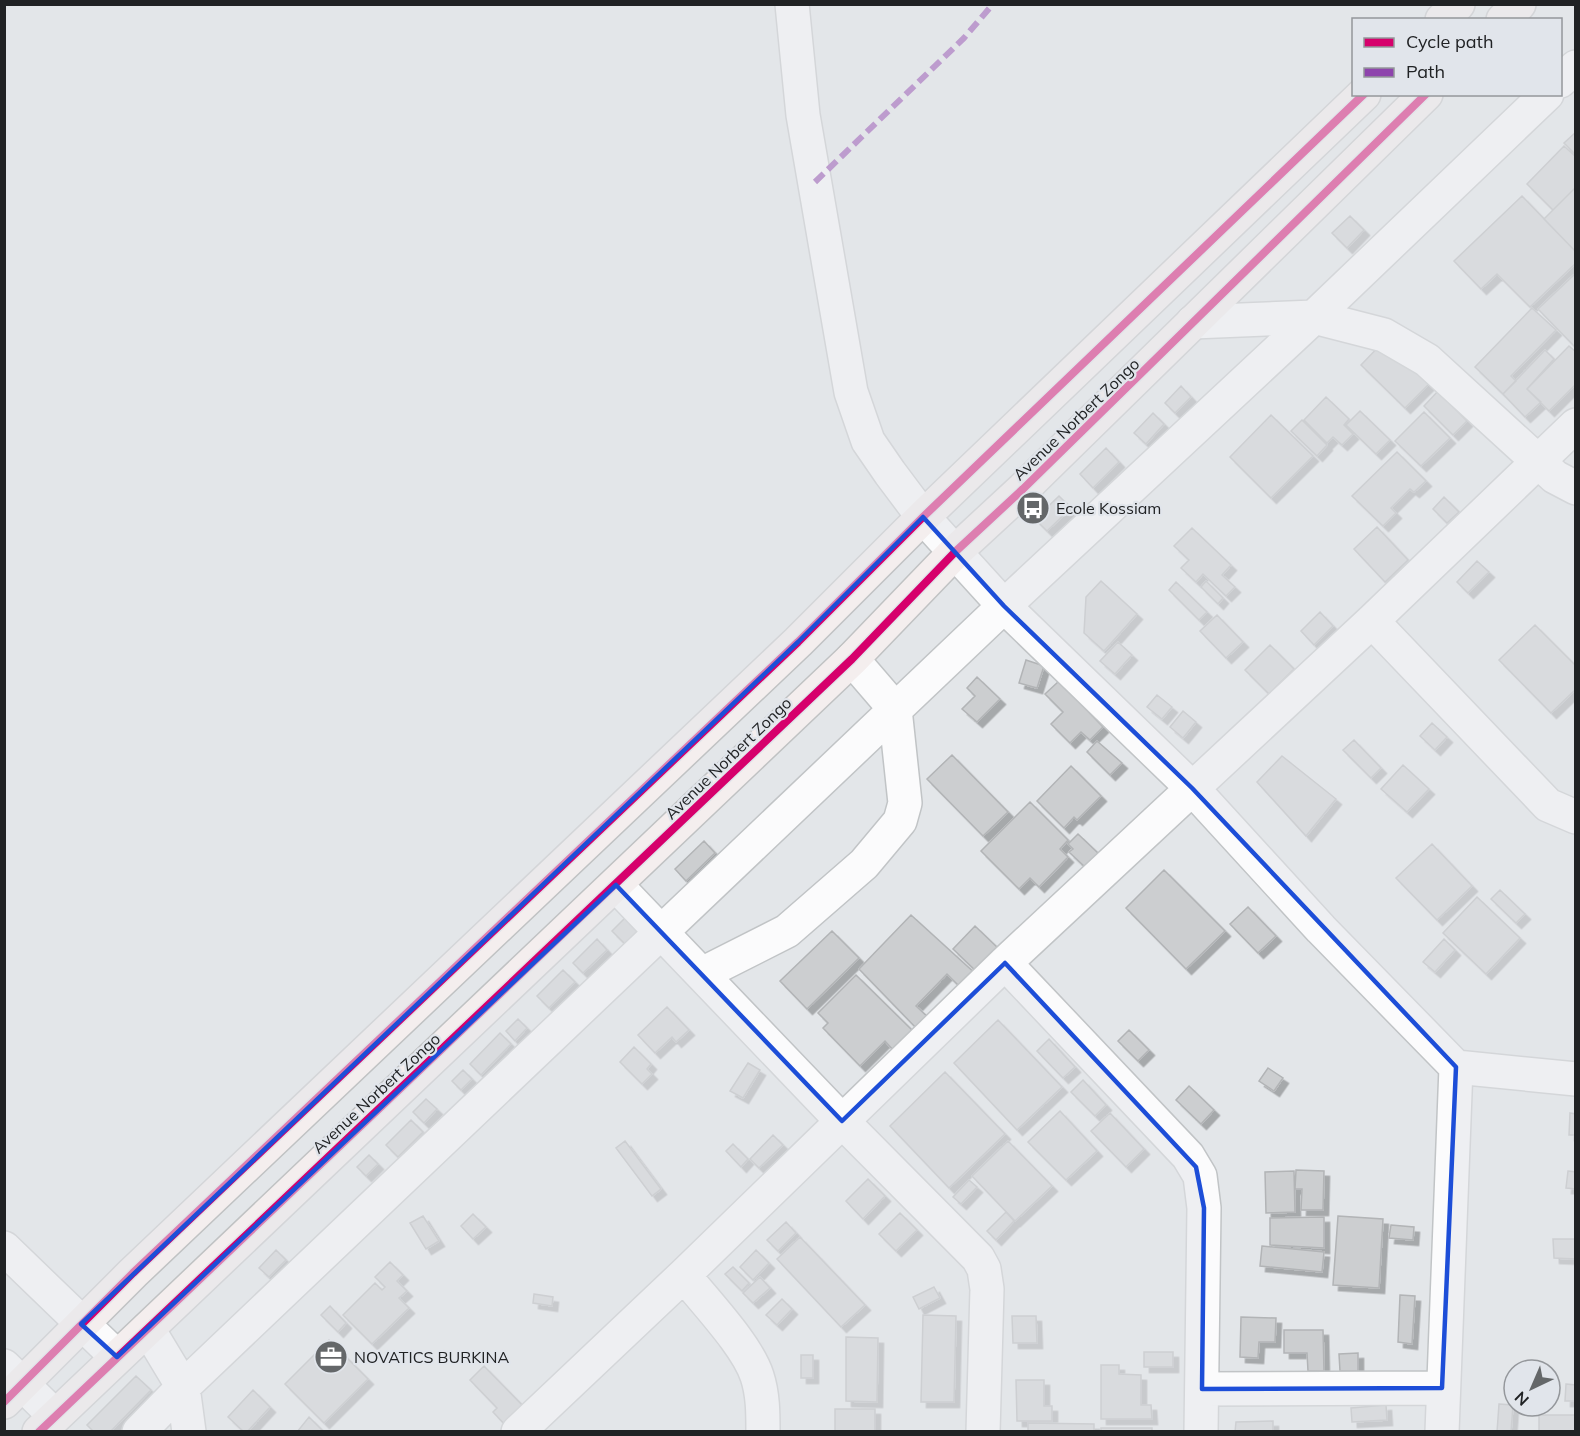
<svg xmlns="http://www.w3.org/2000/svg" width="1580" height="1436" viewBox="0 0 1580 1436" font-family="Mulish,sans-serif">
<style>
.building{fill:#ccced0;stroke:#b2b4b6;stroke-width:1.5;filter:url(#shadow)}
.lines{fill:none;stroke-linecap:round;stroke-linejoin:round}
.minor-casing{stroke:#c1c4c6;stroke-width:36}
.major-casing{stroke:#c0c2c3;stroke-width:36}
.minor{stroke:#fbfbfc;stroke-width:33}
.major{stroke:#f4eeee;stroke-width:33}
.quiet{stroke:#8e44ad;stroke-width:6;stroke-dasharray:12 6;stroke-linecap:butt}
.cycleway-casing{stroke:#e1e5eb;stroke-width:11}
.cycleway{stroke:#d6006c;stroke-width:8}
.marked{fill:none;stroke:#1d4ed8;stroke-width:4.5;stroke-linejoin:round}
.labels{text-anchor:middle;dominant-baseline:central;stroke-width:4.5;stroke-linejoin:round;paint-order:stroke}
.street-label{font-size:16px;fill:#202224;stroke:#e1e5eb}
.poi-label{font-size:16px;fill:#202224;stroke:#e1e5eb;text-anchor:start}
</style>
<defs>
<filter id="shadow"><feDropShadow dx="5.5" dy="5.5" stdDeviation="0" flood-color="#0004"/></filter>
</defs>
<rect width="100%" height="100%" fill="#e3e6e9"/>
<!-- building -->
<path class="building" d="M1576,132v20l-2,1 -10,-10z
M1564,146l12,11v30l-23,23 -26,-26z
M1576,187v65l-32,-33z
M1522,196l54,56v11l-46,44 -33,-33 -16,15 -27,-28z
M1350,216l14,14 -17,18 -15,-15z
M1576,273v75l-38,-39z
M1532,308l24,22 -45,46 5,5 -13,13 -28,-27z
M1386,339l44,44 -25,25 -44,-43z
M1569,346l7,6v32l-27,27 -22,-22z
M1545,350l9,9 -27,30 14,13 -16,15 -22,-23z
M1181,386l10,11 -16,16 -10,-10z
M1438,391l29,30 -14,14 -29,-29z
M1326,397l23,22 -5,6 9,9 -11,11 -9,-8 -6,6 -23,-23z
M1360,411l30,29 -14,14 -30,-29z
M1424,412l26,26 -29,28 -26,-25z
M1153,413l11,11 -18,20 -12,-11z
M1271,415l42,41 -42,42 -41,-41z
M1302,420l25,25 -10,11 -26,-25z
M1106,448l13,14 -26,26 -13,-14z
M1397,452l29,29 -12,11 -4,-3 -19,19 5,5 -13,13 -31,-30z
M1059,496l12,12 -24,23 -12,-12z
M1444,497l15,15 -12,11 -14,-14z
M1377,527l31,33 -23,22 -31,-33z
M1192,528l39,37 -9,10 13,12 -9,9 -23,-22 -7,8 -15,-14 8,-8 -15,-14z
M1477,561l12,11 -21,21 -11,-11z
M1101,581l36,33 -33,37 -20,-18 2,-36z
M1206,581l17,17 -5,6 -17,-17z
M1176,582l31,30 -8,8 -30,-30z
M1320,612l13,14 -19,19 -13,-14z
M1217,615l26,27 -17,16 -26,-27z
M1535,625l41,41v23l-25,24 -52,-53z
M1118,642l14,13 -17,19 -15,-13z
M1270,645l24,24 -25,25 -24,-24z
M1026,660l18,6 -7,22 -18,-5z
M977,677l23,22 -23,23 -15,-13 13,-13 -8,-8z
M1059,681l44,46 -13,13 -9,-8 -11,11 -19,-19 12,-12 -18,-18z
M1157,695l15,12 -10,12 -15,-12z
M1183,711l13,11 -13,16 -13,-11z
M1432,723l15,14 -12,13 -15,-14z
M1354,740l27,28 -10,10 -28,-28z
M1097,741l25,22 -12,12 -23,-23z
M952,755l56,57 -25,24 -56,-57z
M1282,756l54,43 -30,37 -49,-54z
M1403,765l26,24 -22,23 -26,-23z
M1071,766l30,30 -24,24 -3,-3 -10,11 -27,-27z
M1030,802l38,38 -8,9 8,8 -29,30 -9,-9 -11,11 -38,-38z
M1078,834l21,20 -14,13 -16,-15 4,-3 -5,-5z
M704,841l11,12 -29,28 -11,-12z
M1432,844l40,42 -35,34 -41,-42z
M1164,870l61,61 -39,38 -60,-61z
M1500,890l25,24 -9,9 -25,-24z
M1477,897l43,41 -34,36 -43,-41z
M1248,907l28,29 -18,17 -28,-29z
M628,915l14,14 -16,16 -14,-14z
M911,915l67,61 -14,15 -17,-17 -31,32 15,14 -11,12 -61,-63z
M975,926l24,23 -22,23 -24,-23z
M832,931l27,27 -52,51 -27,-28z
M597,939l10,11 -24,23 -10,-10z
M1444,939l11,11 -20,22 -12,-10z
M563,970l12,12 -26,26 -12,-12z
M856,975l58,57 -19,20 -10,-11 -25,25 -37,-38 5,-5 -10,-10z
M667,1007l22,23 -13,12 -4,-5 -17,16 -17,-18z
M518,1019l9,9 -12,13 -9,-10z
M998,1020l64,67 -45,43 -63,-67z
M1129,1030l20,20 -11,11 -20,-20z
M500,1033l11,11 -30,31 -11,-11z
M1049,1039l26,28 -12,11 -26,-27z
M634,1047l17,17 -4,5 5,5 -10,10 -22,-22z
M748,1063l12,7 -17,28 -13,-7z
M1268,1068l15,10 -9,13 -15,-10z
M463,1070l9,9 -11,11 -9,-9z
M945,1072l60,62 -56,54 -59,-62z
M1083,1080l23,25 -11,11 -24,-24z
M1189,1086l25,24 -13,14 -25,-24z
M426,1099l11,10 -13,14 -11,-11z
M1060,1111l37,40 -31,29 -38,-38z
M1110,1113l34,36 -18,18 -35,-36z
M1570,1113l6,1v21h-7z
M411,1120l12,12 -25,25 -12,-12z
M773,1135l10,10 -24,23 -9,-9z
M625,1141l36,48 -9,7 -36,-48z
M1008,1141l44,45 -37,35 -43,-45z
M733,1144l15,15 -7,8 -15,-16z
M369,1155l9,9 -12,12 -9,-9z
M1296,1170l28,1 -1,39h-22l1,-21h-7z
M1294,1171l1,41 -29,1 -1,-41z
M1568,1171l8,1v17l-10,-1z
M868,1179l17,17 -22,23 -17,-18z
M969,1180l8,7 -16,17 -8,-7z
M1006,1212l8,9 -18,19 -9,-9z
M900,1213l17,17 -21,21 -17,-17z
M473,1214l13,13 -13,12 -12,-13z
M423,1216l16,25 -13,8 -16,-26z
M1338,1216l45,3 -4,69 -46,-3z
M1324,1217v31l-54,-3v-27z
M786,1222l10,11 -18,18 -11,-11z
M1391,1225l23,2 -1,13 -24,-2z
M800,1237l65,68 -24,22 -64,-68z
M1553,1239h23v20l-22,-1z
M1262,1246l62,6 -2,20 -62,-6z
M276,1250l10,10 -17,17 -10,-9z
M756,1250l13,13 -16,17 -13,-13z
M390,1262l13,13 -6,6 10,10 -8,7 10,10 -37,36 -29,-29 32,-32 7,7 3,-3 -10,-10z
M733,1267l16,16 -7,8 -17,-17z
M760,1277l10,11 -17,15 -10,-10z
M934,1287l6,11 -21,11 -6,-12z
M534,1294l19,3 -1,9 -19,-3z
M1400,1295l15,1 -3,48 -14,-2z
M782,1299l10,10 -15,16 -11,-10z
M330,1306l16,17 -8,9 -17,-17z
M923,1315l33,1 -2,86h-33z
M1012,1316h24l1,27h-24z
M1241,1317l35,1 -1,24h-16l-1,16 -18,-1z
M1284,1330h39l1,41h-16l-1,-18h-23z
M846,1337l32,1 -1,64 -31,-1z
M329,1340l39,39 -44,44 -39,-39z
M1144,1352h29v15h-29z
M1358,1353v18h-18l-1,-17z
M801,1355h12v23h-12z
M1101,1365h18v9l22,1v30h10l1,14h-51z
M484,1366l41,42 -18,19 -14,-15 4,-4 -27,-28z
M136,1376l15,14 -41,42h-16l-7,-7z
M1016,1380h28v26h8v15h-35z
M1566,1384l10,1v16h-11z
M253,1390l17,17 -23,25h-3l-16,-15z
M1499,1404l14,1 -2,27h-14z
M1386,1405l1,15 -35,2 -1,-14z
M835,1409h40v23h-40z
M1539,1415h37v17h-37z
M309,1417l15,15h-27z
M1273,1421v11h-38l1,-10z
M1028,1423l66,1v8h-66z
M1101,1428h51v4h-51z"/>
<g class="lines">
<!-- minor casing -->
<g class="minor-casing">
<path id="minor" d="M792,4l11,111 48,277 17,49 22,32 33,44 81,89 188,182 129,141 135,138 120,12
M1560,81l16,-14
M1193,322l121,-5 70,18 43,25 128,117 21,11
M1372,621l176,184 28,12
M616,885l226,236 136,137 6,11 3,20 -4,143
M1005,963l183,193 12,20 4,32 -3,224
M702,974l85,-43 77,-67 36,-43 5,-18 -10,-94 -43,-50
M4,1248l113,109
M684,1275c21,27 63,70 73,101 6,18 6,37 6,56
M148,1329l35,58 6,45
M4,1366l51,50
M1202,1389l240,-1
M139,1432l44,-45 821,-781 310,-289 233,-223
M518,1432l166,-157 321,-312 367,-342 204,-196
M1442,1432l14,-365"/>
</g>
<!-- major casing -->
<g class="major-casing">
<path id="major" d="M1442,20l16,-16
M1503,20l16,-16
M4,1402l129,-129 665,-631 125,-125 441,-423
M39,1432l813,-773 103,-107 68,-63 403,-395"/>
</g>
<!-- minor -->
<use href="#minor" class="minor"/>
<!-- major -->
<use href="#major" class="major"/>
<!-- quiet -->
<path class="quiet" d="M815,182l149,-144 29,-34"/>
<!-- cycleway casing -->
<g class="cycleway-casing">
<path id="cycleway" d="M4,1402l129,-129 665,-631 125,-125 441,-423
M39,1432l813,-773 103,-107 68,-63 403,-395"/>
</g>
<!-- cycleway -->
<use href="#cycleway" class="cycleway"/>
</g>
<!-- marked area -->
<path d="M0 0H1580V1436H0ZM923,517l81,89 188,182 264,279 -14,321 -240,1 2,-181 -8,-41 -191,-204 -163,158 -226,-236 -499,472 -36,-33 717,-682z" fill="#e3e6e9" fill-opacity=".55" fill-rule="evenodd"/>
<path class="marked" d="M923,517l81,89 188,182 264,279 -14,321 -240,1 2,-181 -8,-41 -191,-204 -163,158 -226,-236 -499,472 -36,-33 717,-682z"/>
<!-- icons -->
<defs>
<g id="bus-disc" transform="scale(1.725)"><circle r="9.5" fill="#646769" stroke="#e1e5eb"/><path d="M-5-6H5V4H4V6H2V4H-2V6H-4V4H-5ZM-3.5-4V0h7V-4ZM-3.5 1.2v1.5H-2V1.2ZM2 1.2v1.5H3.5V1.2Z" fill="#fff"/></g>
<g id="office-disc" transform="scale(1.725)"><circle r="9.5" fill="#646769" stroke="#e1e5eb"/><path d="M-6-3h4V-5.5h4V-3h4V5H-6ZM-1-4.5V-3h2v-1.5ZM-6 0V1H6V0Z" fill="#fff"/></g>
</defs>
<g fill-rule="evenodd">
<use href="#bus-disc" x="1033" y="508"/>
<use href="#office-disc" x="331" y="1357"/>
</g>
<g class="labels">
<!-- street labels -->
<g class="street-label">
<text transform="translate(1076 419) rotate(-44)">Avenue Norbert Zongo</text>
<text transform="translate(728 758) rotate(-44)">Avenue Norbert Zongo</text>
<text transform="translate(376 1093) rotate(-43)">Avenue Norbert Zongo</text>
</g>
<!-- poi labels -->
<g class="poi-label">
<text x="1056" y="508">Ecole Kossiam</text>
<text x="354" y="1357">NOVATICS BURKINA</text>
</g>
</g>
<!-- border -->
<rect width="1580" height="1436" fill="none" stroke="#202224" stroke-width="12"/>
<!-- legend -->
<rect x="1352" y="18" width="210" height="78" fill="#e1e5eb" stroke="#94979b" stroke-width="1.5"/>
<rect x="1364" y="38" width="30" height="9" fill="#d6006c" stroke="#94979b" stroke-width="1.5"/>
<text x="1406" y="48" font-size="18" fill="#202224">Cycle path</text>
<rect x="1364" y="68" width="30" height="9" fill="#8e44ad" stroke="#94979b" stroke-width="1.5"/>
<text x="1406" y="78" font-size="18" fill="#202224">Path</text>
<!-- north arrow -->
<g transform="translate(1532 1388) rotate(224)"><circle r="28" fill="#e1e5eb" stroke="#94979b" stroke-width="1.5"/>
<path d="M0-4.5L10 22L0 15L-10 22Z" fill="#646769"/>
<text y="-9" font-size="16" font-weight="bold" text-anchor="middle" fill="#202224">N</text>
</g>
</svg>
